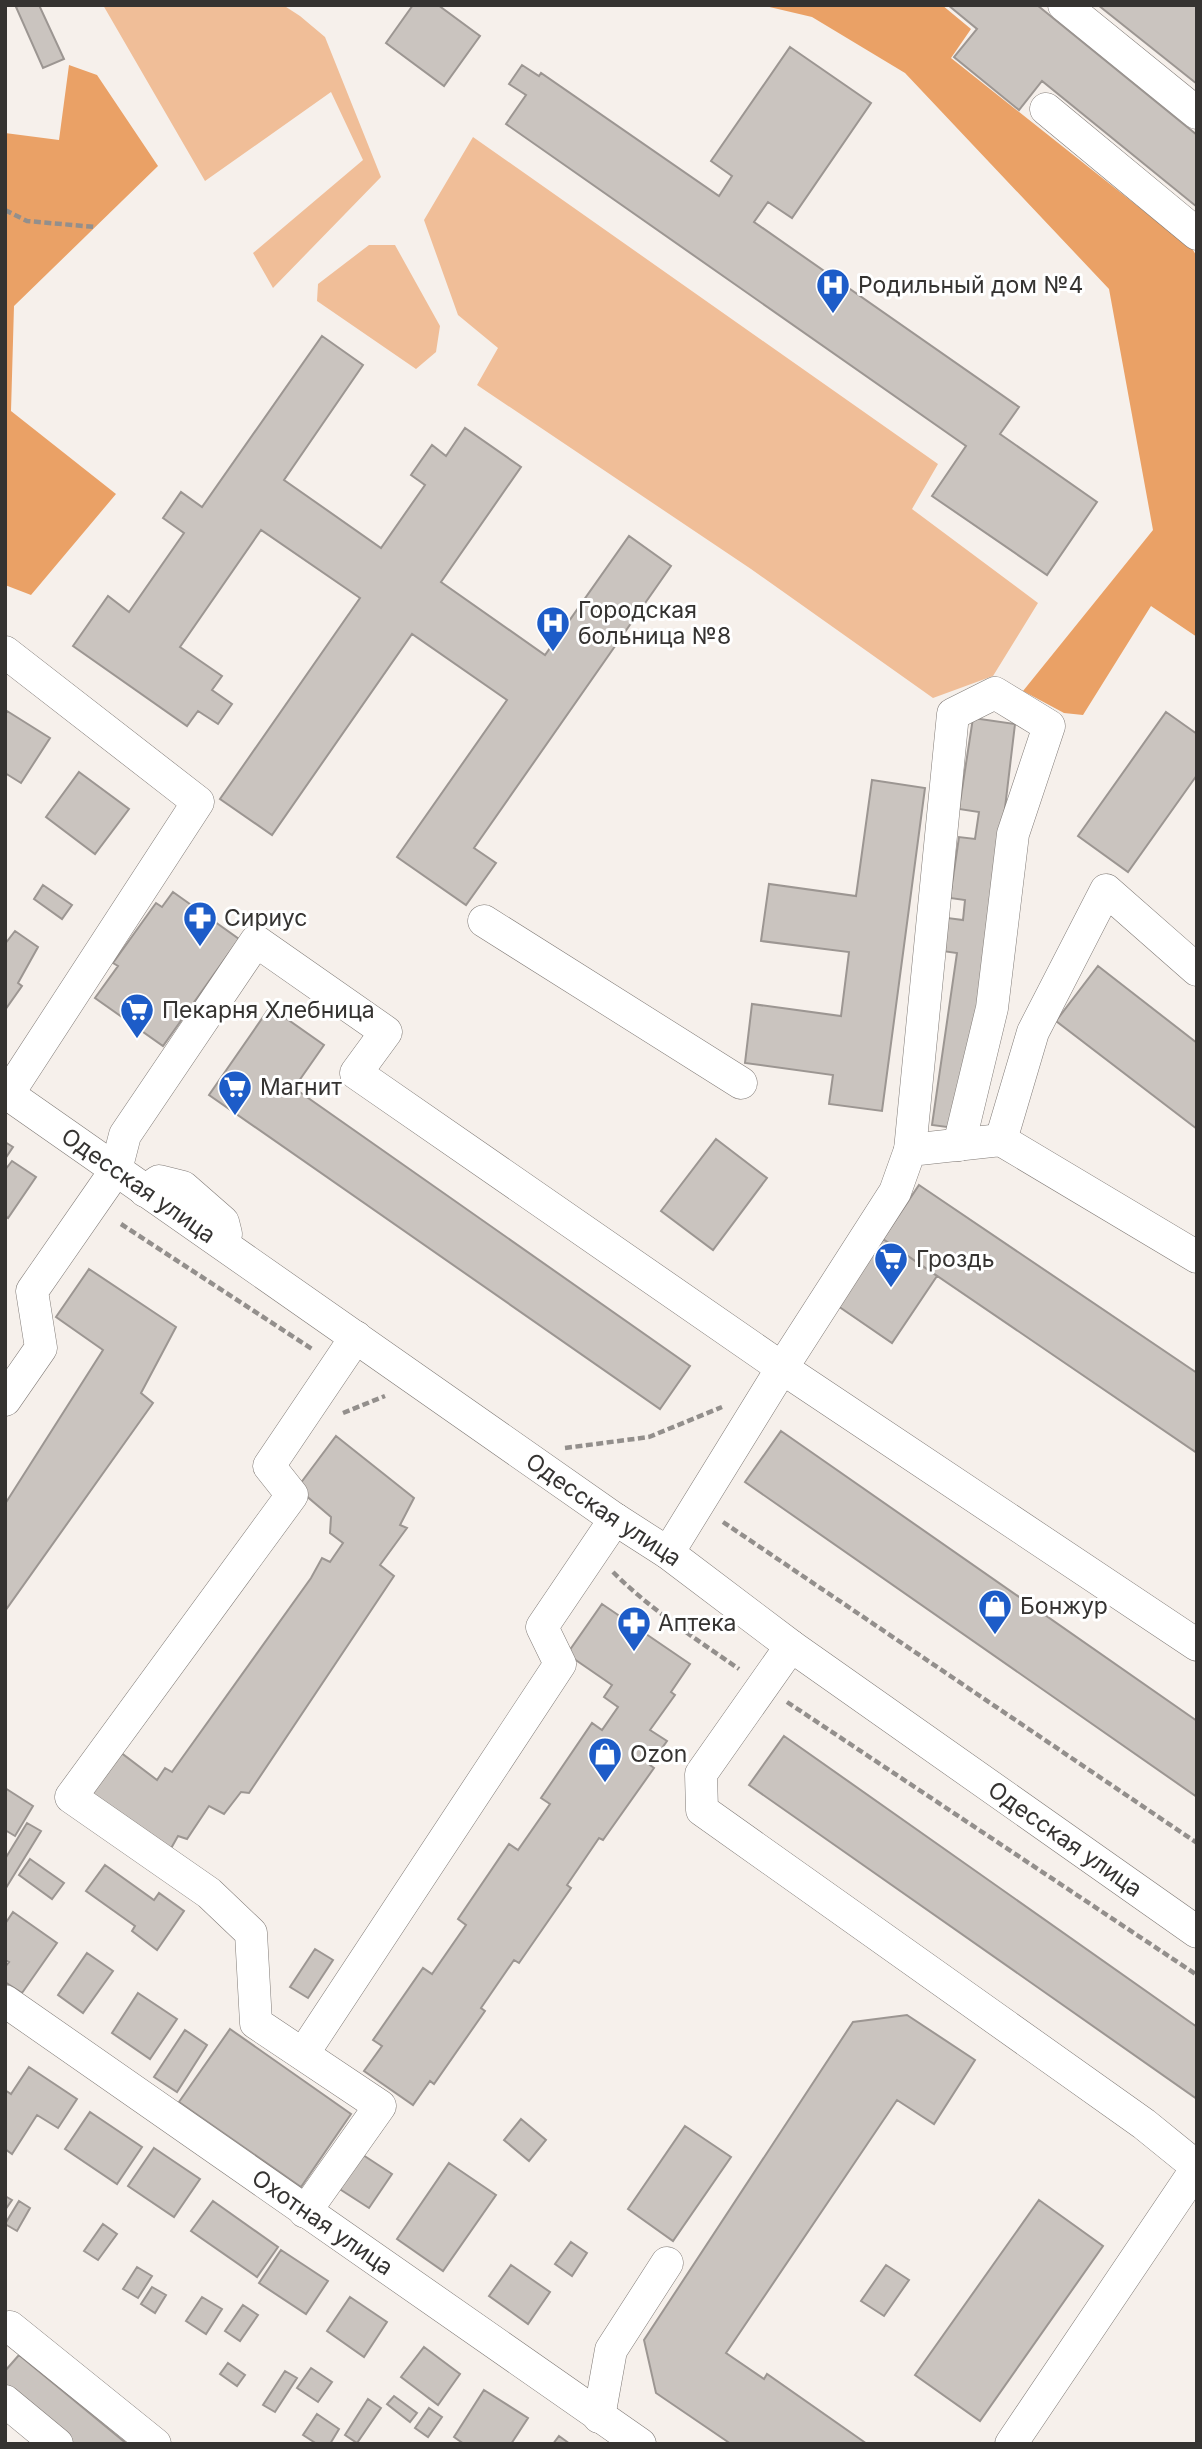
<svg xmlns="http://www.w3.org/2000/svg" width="1202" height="2449" viewBox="0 0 1202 2449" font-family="Inter,sans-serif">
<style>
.green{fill:#f0be98}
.forest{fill:#eaa166}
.building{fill:#cac4bf;stroke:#9c9692;stroke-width:2}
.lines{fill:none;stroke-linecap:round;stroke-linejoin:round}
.minor-casing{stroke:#817b77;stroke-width:33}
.path{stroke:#938f8c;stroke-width:4.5;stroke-dasharray:7 3.5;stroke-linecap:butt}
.minor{stroke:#fff;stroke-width:32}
.labels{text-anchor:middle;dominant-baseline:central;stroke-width:6;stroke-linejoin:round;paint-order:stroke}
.poi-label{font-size:23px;fill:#353331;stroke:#fff;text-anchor:start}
.street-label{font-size:23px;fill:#353331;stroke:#fff}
</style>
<rect width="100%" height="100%" fill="#f6f0eb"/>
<!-- green -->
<path class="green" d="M103,5h180l17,11 25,21 56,140 -108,111 -20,-35 110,-93 -32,-68 -126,89z
M473,137l465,327 -26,45 126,94 -45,73 -60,22 -182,-129 -274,-184 21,-37 -40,-33 -34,-95z
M369,245h26l45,81 -4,26 -20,17 -99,-68 1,-17z"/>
<!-- forest -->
<path class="forest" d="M761,5h181l29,24 -20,29 242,192 4,7v380l-46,-31 -68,109 -19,-2 -41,-22 130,-161 -44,-241 -204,-216 -93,-56z
M69,65l28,10 61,91 -144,140 -3,105 105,83 -85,101 -26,-10v-452l54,7z"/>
<!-- building -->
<path class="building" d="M20,5h19l25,54 -21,9 -27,-61z
M413,5h25l42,31 -36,50 -58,-43z
M948,5h89l160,130v72l-155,-126 -23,29 -65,-53 23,-28z
M1098,5h99v79z
M790,47l81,56 -79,115 -24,-16 -14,20 265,185 -19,27 97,68 -50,73 -115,-79 34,-50 -460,-322 20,-29 -17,-11 13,-19 17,11 2,-3 178,123 13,-20 -21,-15z
M322,336l41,29 -79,115 97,68 44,-63 -14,-10 21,-30 14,11 19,-28 56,39 -80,115 104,73 84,-119 42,30 -197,282 22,15 -30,42 -69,-48 110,-157 -95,-66 -140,201 -52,-36 140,-201 -99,-68 -81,117 42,29 -10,14 20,14 -14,20 -20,-13 -11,15 -114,-80 35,-50 21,16 55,-79 -21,-15 18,-26 21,15z
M7,711l43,27 -29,45 -16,-10v-59z
M1166,712l31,22v41l-69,97 -50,-36z
M973,718l42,6 -33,277 -28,127 -22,-3 25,-172 -15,-2 6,-33 15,2 2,-20 -15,-2 9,-61 16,2 4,-27 -20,-3z
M79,772l50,37 -34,45 -49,-37z
M872,780l53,8 -43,323 -53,-7 4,-29 -88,-12 7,-59 89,12 8,-64 -88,-11 8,-57 87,12z
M43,885l29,20 -10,14 -28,-20z
M173,892l66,47 -76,107 -68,-48 23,-32 -5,-3 43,-60 6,4z
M15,931l23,16 -20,36 4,3 -17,24v-66z
M1098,966l99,77v86l-141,-108z
M270,1007l54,38 -30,43 396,278 -30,43 -451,-314z
M716,1139l51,39 -54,72 -52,-39z
M5,1142l8,5 -8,12z
M12,1161l24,16 -28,41 -3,-2v-46z
M919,1185l278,188v80l-314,-214z
M883,1239l54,37 -45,67 -54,-37z
M89,1269l87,58 -35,66 12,10 -148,208v-107l98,-154 -47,-33z
M781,1431l416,290v76l-452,-315z
M336,1436l78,62 -14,27 7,3 -27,37 14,11 -145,217 -8,-1 -17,22 -15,-8 -22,33 -9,-3 -13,23 -86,-62 37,-48 41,31 8,-12 7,4 139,-194 11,-20 8,4 13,-19 -13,-10 1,-16 -34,-29z
M602,1604l88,60 -19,28 4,3 -25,35 17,11 -17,24 4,3 -51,72 -4,-2 -32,47 4,3 -52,75 -5,-3 -33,48 4,3 -51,73 -4,-3 -17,24 -49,-34 18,-25 -9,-6 50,-72 9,6 34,-49 -8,-6 51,-75 9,6 32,-46 -9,-6 51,-75 10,7 16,-23 -14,-10 8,-12 -45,-31z
M784,1736l413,291v72l-448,-314z
M5,1788l28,18 -18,30 -10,-6z
M27,1823l14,8 -35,57 -1,-29z
M30,1859l34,24 -12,16 -33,-24z
M105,1865l49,35 5,-7 25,18 -27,39 -25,-19 3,-5 -49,-35z
M13,1912l44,31 -35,50 -17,-11v-15l4,-5 -4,-2v-36z
M315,1949l18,11 -25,38 -18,-11z
M87,1953l26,18 -30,42 -25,-18z
M138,1993l39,26 -27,40 -38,-26z
M907,2015l68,45 -41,64 -37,-24 -171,253 38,26 3,-5 100,70h-136l-75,-51 -12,-53 209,-318z
M230,2029l121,85 -50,73 -122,-85z
M185,2030l22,15 -30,47 -23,-15z
M29,2067l48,32 -19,29 -21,-13 -25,39 -7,-5v-59l6,4z
M90,2112l52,35 -25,37 -52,-35z
M521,2119l25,21 -17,21 -25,-21z
M685,2126l46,31 -58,84 -45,-32z
M154,2148l46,31 -26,38 -46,-31z
M360,2153l32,21 -23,34 -31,-20z
M449,2163l47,32 -53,76 -46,-32z
M5,2196l7,4 -7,10z
M1039,2200l64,46 -123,175 -65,-46z
M19,2201l11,7 -13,23 -12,-7z
M213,2201l65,46 -21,30 -66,-46z
M103,2224l14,10 -19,26 -14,-9z
M571,2242l16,11 -15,23 -17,-12z
M281,2250l47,31 -22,33 -47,-31z
M511,2265l39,27 -22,32 -39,-28z
M886,2265l23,15 -25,36 -23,-15z
M137,2267l15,9 -14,22 -15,-9z
M152,2287l14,8 -11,18 -14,-9z
M202,2297l20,12 -16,25 -20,-13z
M350,2297l37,25 -23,35 -37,-26z
M243,2305l15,10 -18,26 -15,-10z
M424,2347l36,27 -22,31 -37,-28z
M19,2355l108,89h-55l-67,-55v-18z
M228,2363l17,12 -8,11 -17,-12z
M311,2368l21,14 -14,20 -21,-14z
M285,2371l12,7 -22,34 -12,-7z
M484,2390l44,28 -17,26h-47l-10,-7z
M394,2396l23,17 -7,9 -23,-18z
M368,2399l13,9 -24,35 -12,-8z
M429,2408l13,9 -14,20 -13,-9z
M317,2414l22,15 -9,15h-13l-14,-9z
M559,2436l11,8h-17z"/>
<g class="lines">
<!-- minor casing -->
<g class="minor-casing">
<g id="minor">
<path d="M1064,5l133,108"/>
<path d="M1046,109l151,125"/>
<path d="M5,652l193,150 -190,292"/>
<path d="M484,921l257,162"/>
<path id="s1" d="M5,1092l610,427 53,34 123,93 406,286"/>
<path d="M1001,1140l32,-108 73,-142 91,80"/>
<path d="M910,1150l43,-436 42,-21 54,33 -36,108 -21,174 -33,137"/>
<path d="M145,1191l14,-10 24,6 40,35 3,12"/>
<path d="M5,1400l36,-52 -9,-57 84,-121 9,-35 131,-194 130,91 -30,41 426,295 113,-176 15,-42 91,-10 196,117"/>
<path d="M668,1553l114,-185 415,277"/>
<path d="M791,1646l-90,128 1,36 442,314 53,43"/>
<path id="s2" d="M5,2001l635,443"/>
<path d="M303,2054l257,-390 -18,-37 73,-108"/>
<path d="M305,2212l75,-106 -124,-83 -5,-90 -42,-40 -138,-96 221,-302 -23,-29 87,-129"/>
<path d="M10,2327l145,117"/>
<path d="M5,2401l52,43"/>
<path d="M599,2417l12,-67 56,-87"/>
<path d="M1011,2444l186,-276"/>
</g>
</g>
<!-- path -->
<path class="path" d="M5,210l22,11 68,6
M121,1224l191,125
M343,1413l42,-17
M565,1448l84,-11 73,-30
M723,1522l474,321
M613,1572c37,37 83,67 126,97
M787,1702l410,273"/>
<!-- minor -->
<use href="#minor" class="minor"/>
</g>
<!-- icons -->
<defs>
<g id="hospital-pin" transform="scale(1.75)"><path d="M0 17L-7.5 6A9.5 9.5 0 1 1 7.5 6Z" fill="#1d5cc8" stroke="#fff"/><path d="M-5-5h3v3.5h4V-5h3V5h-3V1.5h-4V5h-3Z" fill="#fff"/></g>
<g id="pharmacy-pin" transform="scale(1.75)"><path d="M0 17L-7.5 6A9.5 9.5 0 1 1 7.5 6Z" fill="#1d5cc8" stroke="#fff"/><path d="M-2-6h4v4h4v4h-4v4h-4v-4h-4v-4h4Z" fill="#fff"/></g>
<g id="supermarket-pin" transform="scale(1.75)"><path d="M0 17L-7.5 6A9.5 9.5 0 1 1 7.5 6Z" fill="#1d5cc8" stroke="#fff"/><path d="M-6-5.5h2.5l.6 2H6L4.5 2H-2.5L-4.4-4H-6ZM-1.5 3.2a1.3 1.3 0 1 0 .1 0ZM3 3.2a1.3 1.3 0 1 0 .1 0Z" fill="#fff"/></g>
<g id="shop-pin" transform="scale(1.75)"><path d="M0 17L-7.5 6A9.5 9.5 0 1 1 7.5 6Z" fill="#1d5cc8" stroke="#fff"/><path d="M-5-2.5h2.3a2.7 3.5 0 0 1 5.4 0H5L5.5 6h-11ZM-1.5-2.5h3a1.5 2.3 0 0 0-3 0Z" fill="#fff"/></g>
</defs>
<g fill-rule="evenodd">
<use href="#hospital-pin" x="833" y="285"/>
<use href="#hospital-pin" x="553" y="623"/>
<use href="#pharmacy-pin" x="200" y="918"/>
<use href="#supermarket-pin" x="137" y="1010"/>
<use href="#supermarket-pin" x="235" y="1087"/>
<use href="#supermarket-pin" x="891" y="1259"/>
<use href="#shop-pin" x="995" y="1606"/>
<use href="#pharmacy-pin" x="634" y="1623"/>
<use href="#shop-pin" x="605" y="1754"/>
</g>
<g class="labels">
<!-- poi labels -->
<g class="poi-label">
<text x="858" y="285">Родильный дом №4</text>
<text x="578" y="610">Городская<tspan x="578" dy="26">больница №8</tspan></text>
<text x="224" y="918">Сириус</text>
<text x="162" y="1010">Пекарня Хлебница</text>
<text x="260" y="1087">Магнит</text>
<text x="916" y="1259">Гроздь</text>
<text x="1020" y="1606">Бонжур</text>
<text x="658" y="1623">Аптека</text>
<text x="630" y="1754">Ozon</text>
</g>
<!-- street labels -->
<g class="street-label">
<text stroke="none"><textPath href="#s1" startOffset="163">Одесская улица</textPath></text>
<text stroke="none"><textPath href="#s1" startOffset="730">Одесская улица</textPath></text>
<text stroke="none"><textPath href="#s1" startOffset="1297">Одесская улица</textPath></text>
<text stroke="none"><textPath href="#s2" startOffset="387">Охотная улица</textPath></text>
</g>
</g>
<!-- border -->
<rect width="1202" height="2449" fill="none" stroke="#353331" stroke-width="14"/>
</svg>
